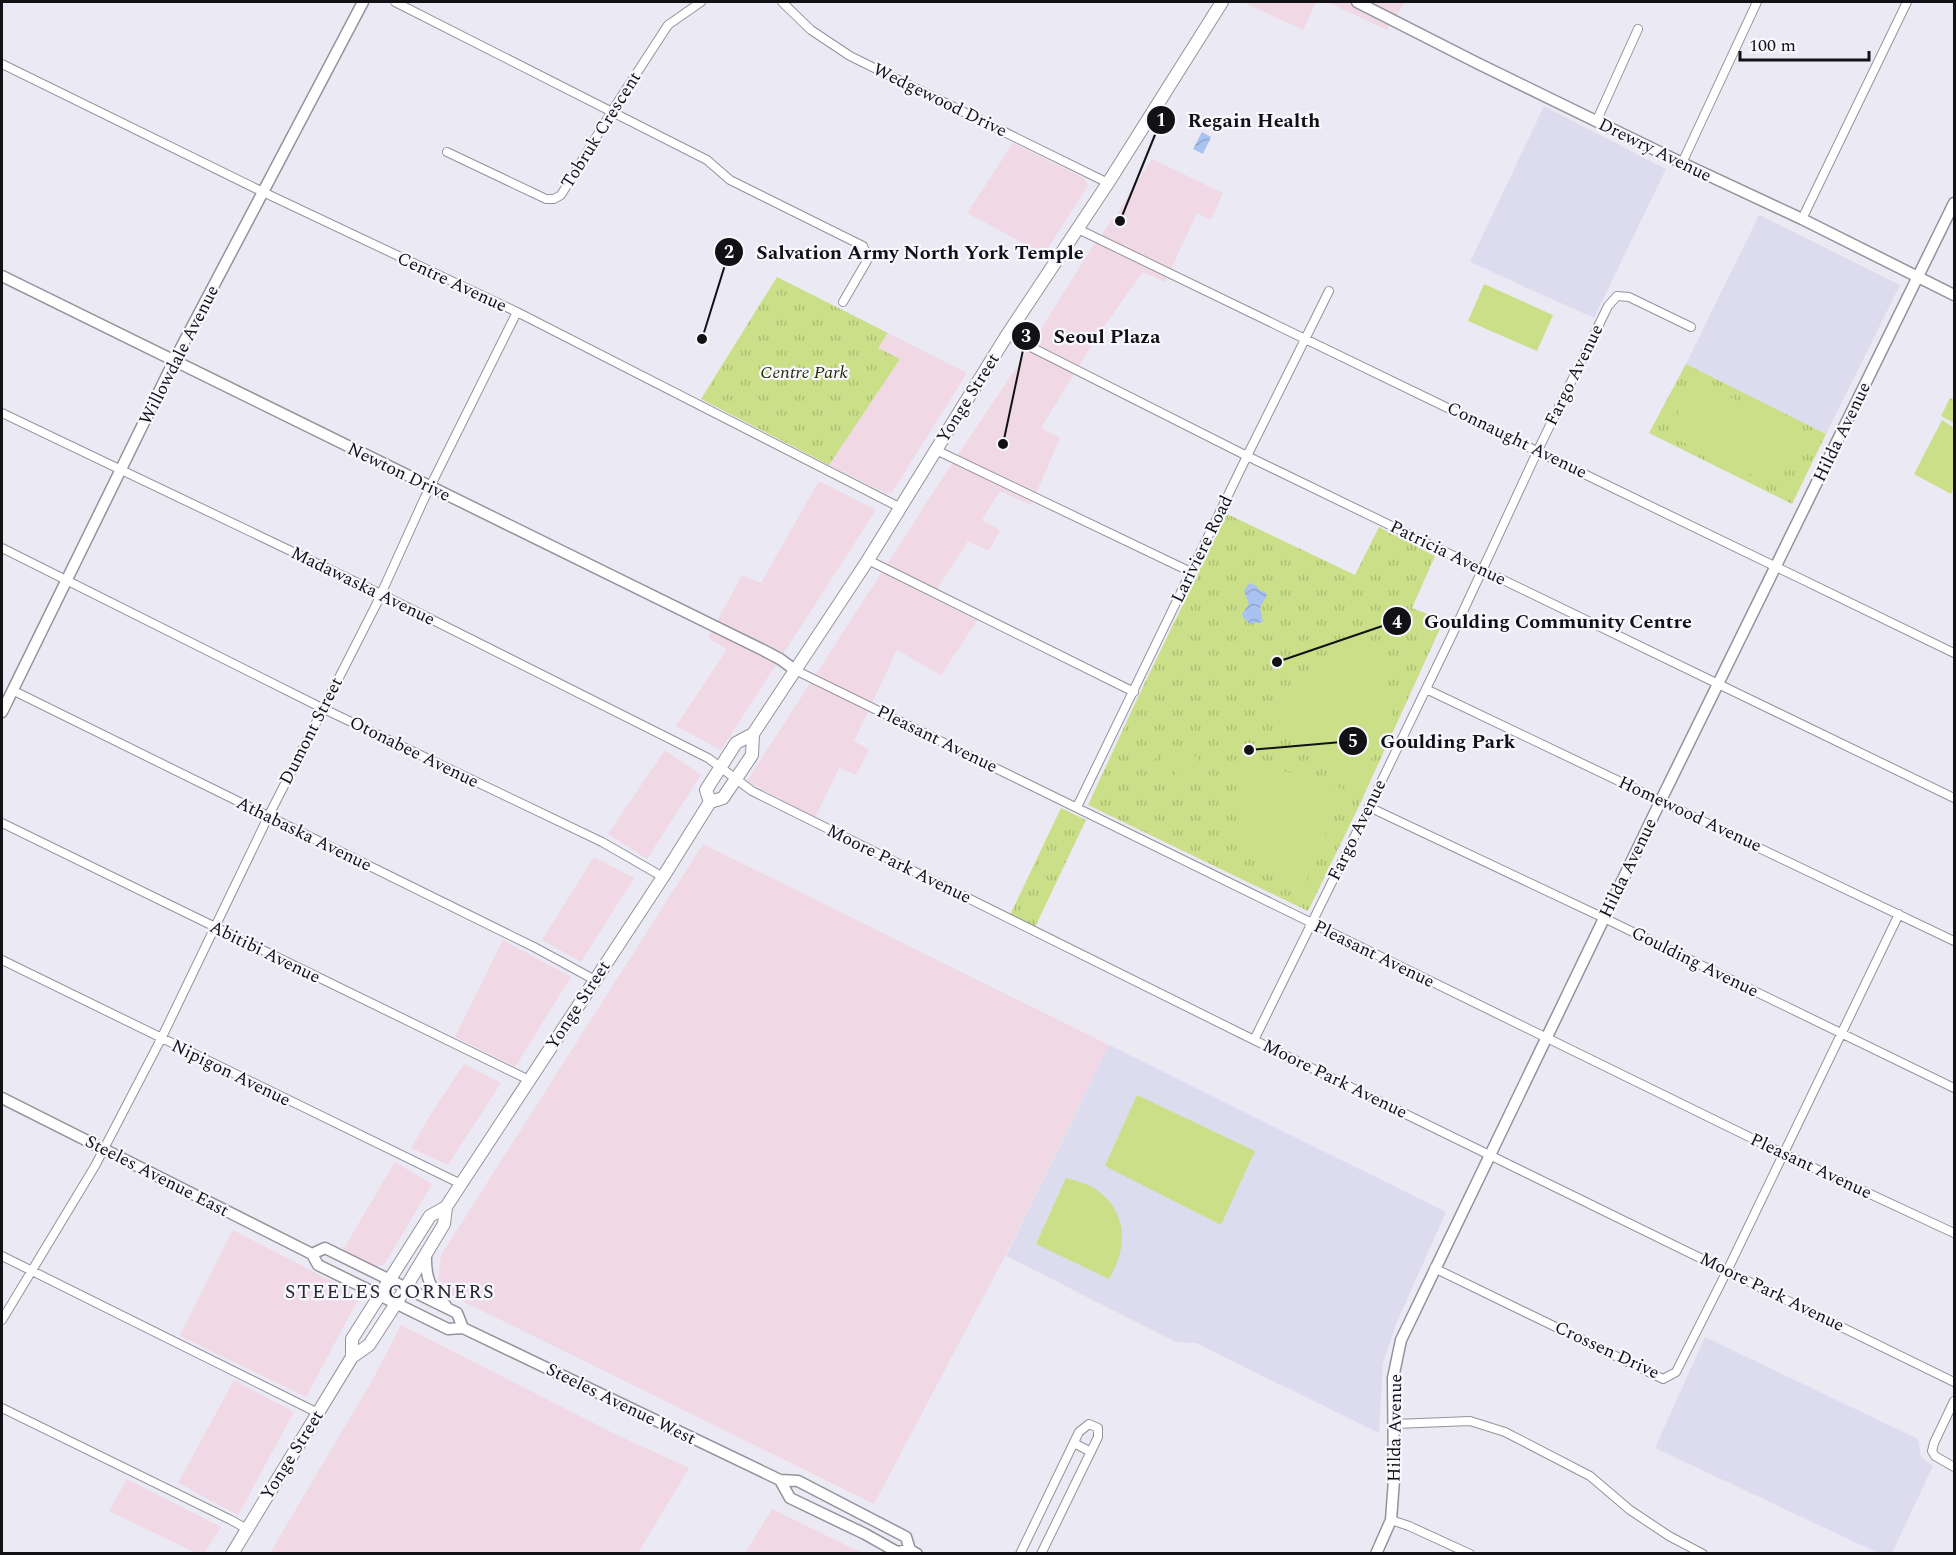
<svg xmlns="http://www.w3.org/2000/svg" width="1956" height="1555" viewBox="0 0 1956 1555" font-family="Spectral,serif">
<style>
.commercial{fill:#f0d9e5}
.built{fill:#dddcee}
.grass{fill:url(#grass-tufts)}
.pitch{fill:#cbdf88}
.water{fill:url(#water-waves)}
.lines{fill:none;stroke-linecap:round;stroke-linejoin:round}
.street-casing{stroke:#94939d;stroke-width:10}
.secondary-casing{stroke:#94939d;stroke-width:13}
.primary-casing{stroke:#94939d;stroke-width:14}
.street{stroke:#fff;stroke-width:8}
.secondary{stroke:#fff;stroke-width:10}
.primary{stroke:#fff;stroke-width:12}
.labels{text-anchor:middle;dominant-baseline:central;stroke-width:4.5;stroke-linejoin:round;paint-order:stroke}
.street-label{font-size:18px;fill:#121216;stroke:#f7f7fe}
.park-label{font-size:18px;font-style:italic;fill:#262d05;stroke:#f7f7fe}
.neighbourhood-label{font-size:20px;letter-spacing:1.5px;fill:#292830;stroke:#f7f7fe}
.leader{fill:none;stroke:#121216;stroke-width:2}
.callout-dot{fill:#121216;stroke:#f7f7fe;stroke-width:2}
.mark-label{font-size:18px;text-anchor:middle;font-weight:bold;fill:#fff}
.callout-label{font-size:20px;text-anchor:middle;font-weight:bold;fill:#121216;stroke:#f7f7fe;stroke-width:4.5;stroke-linejoin:round;paint-order:stroke}
</style>
<defs>
<pattern id="grass-tufts" width="24" height="20" patternUnits="userSpaceOnUse" patternTransform="scale(1.5)"><rect width="24" height="20" fill="#cbdf88"/><path d="M3 7l-1-3M5 7V3M7 7l1-3M15 17l-1-3M17 17v-4M19 17l1-3" fill="none" stroke="#adbe75"/></pattern>
<pattern id="water-waves" width="16" height="10" patternUnits="userSpaceOnUse" patternTransform="scale(1.5)"><rect width="16" height="10" fill="#a9c2f1"/><path d="M0 5q4-4 8 0t8 0" fill="none" stroke="#90a6ce"/></pattern>
</defs>
<rect width="100%" height="100%" fill="#eae9f4"/>
<!-- commercial -->
<path class="commercial" d="M1249,2h67l-13,28 -56,-26z
M1327,2h78l-18,28z
M1013,143l71,35 4,8 -44,68 -77,-41z
M1152,159l71,34 -12,27 -14,-7 -32,69 -22,-10 -46,64 -56,92 19,10 -29,67 -31,-14 -18,29 18,10 -11,21 -21,-10 -31,48 46,23 -42,63 -44,-25 -43,91 15,9 -13,25 -17,-7 -24,50 -68,-37 202,-313 75,-112 67,-107 27,-37z
M888,333l79,40 -71,113 -4,6 -7,1 -56,-28 70,-106 -21,-11z
M819,481l57,29 -155,240 -45,-24 51,-77 -19,-11 34,-63 19,8z
M665,750l36,25 -54,84 -39,-25z
M703,844l406,201 -104,211 -131,248 -420,-207 -16,-18 3,-24z
M594,857l40,21 -53,84 -39,-22z
M503,940l68,37 -56,90 -60,-30z
M464,1064l37,19 -53,82 -37,-17 18,-31z
M395,1162l37,22 -48,81 -9,1 -32,-16z
M233,1230l127,66 -54,101 -126,-61z
M401,1325l216,110 72,33 -51,85h-368l103,-174z
M234,1380l60,32 -56,103 -60,-32z
M127,1479l94,48 -17,26h-8l-87,-42z
M772,1509l90,44h-117z"/>
<!-- built -->
<path class="built" d="M1544,106l122,63 -72,149 -124,-56z
M1759,215l141,70 -74,149 -140,-70z
M1109,1045l337,167 -50,112 -13,39 -4,70 -183,-90 -20,-1 -170,-86z
M1705,1337l213,102 3,18 12,9 -41,87h-14l-223,-105z"/>
<!-- grass -->
<path class="grass" d="M777,277l111,56 -10,15 22,11 -71,106 -128,-66z
M1686,364l140,70 -34,70 -143,-71z
M1950,398l4,2v23l-13,-7z
M1227,514l128,61 24,-48 56,29 -23,52 32,12 -85,186 -51,105 -220,-106 51,-110z
M1061,808l25,12 -51,107 -25,-12z"/>
<!-- pitch -->
<path class="pitch" d="M1484,284l69,31 -16,36 -69,-30z
M1694,380l109,52 -26,55 -109,-52z
M1942,420l12,8v59l-3,7 -37,-20z
M1354,635l25,24 15,39 -4,29 -35,59 -81,-69z
M1151,736l13,6 -14,28 -13,-6z
M1168,744l13,6 -14,29 -13,-7z
M1186,752l13,6 -14,28 -13,-6z
M1240,758l104,31 -40,97 -31,-13 -21,-23 -19,-39z
M1137,1095l118,56 -34,74 -116,-59z
M1066,1178c10,3 23,6 31,12 31,23 31,57 12,89l-73,-35z"/>
<!-- water -->
<path class="water" d="M1202,132l9,5 -8,17 -10,-5z
M1249,583l8,3 2,4 6,2 2,3 -7,13 3,14 -13,2 -7,-7 -1,-3 7,-10 -5,-13z"/>
<g class="lines">
<!-- street casing -->
<g class="street-casing">
<path id="street" d="M395,2l312,158 23,20 133,66 5,13 -25,43
M782,2l29,28 39,26 258,127
M2,64l261,128 254,120 382,195
M1596,122l42,-93
M447,152l99,47h8l7,-4 51,-84 56,-86 33,-23
M1682,163l75,-161
M1802,219l105,-217
M1078,229l876,424
M1007,335l240,121 707,342
M2,413l379,181 327,164 44,33 502,249 700,342
M936,450l255,122
M2,548l320,160 280,134 61,35
M868,560l266,132
M795,670l989,484 170,79
M1426,689l528,252
M12,690l522,257 61,33
M1077,807l170,-351 82,-165
M1369,807l235,111 350,170
M2,823l527,257
M2,960l459,224
M1254,1040l115,-233 84,-174 85,-183 70,-144 9,-10 12,1 62,30
M2,1256l316,157
M1434,1268l229,111 13,-7 51,-101 172,-357
M2,1320l93,-154 66,-127 107,-222 108,-212 49,-108 92,-185
M1954,1401l-20,42 -2,8 3,5 19,11
M2,1408l229,112 16,9
M1395,1424l75,-3 35,11 85,44 40,34 39,26 34,18
M1074,1443l17,9
M1391,1520l18,6 61,28
M1020,1554l59,-122 10,-8 9,4v9l-57,117"/>
</g>
<!-- secondary casing -->
<g class="secondary-casing">
<path id="secondary" d="M1357,2l120,61 205,100 120,56 152,76
M2,276l761,374 17,9 15,11
M2,712l172,-351 189,-359
M2,1098l310,156 6,11 130,64 15,-1 317,152 18,1 108,56 4,13
M426,1253c-1,26 4,34 20,53
M312,1254l13,-6 132,65 6,15
M780,1480l10,18 75,36 32,18 13,-2 7,4
M1376,1554l15,-34 3,-40 -1,-102 8,-38 260,-540 293,-597"/>
</g>
<!-- primary casing -->
<g class="primary-casing">
<path id="primary" d="M710,802l-4,-12 30,-47 17,-9
M352,1357v-18l78,-123 16,-9
M232,1554l120,-197 17,-12 28,-43 47,-78 2,-17 15,-23 202,-307 47,-75 13,-4 29,-43 1,-21 115,-174 139,-225 101,-152 114,-181"/>
</g>
<!-- street -->
<use href="#street" class="street"/>
<!-- secondary -->
<use href="#secondary" class="secondary"/>
<!-- primary -->
<use href="#primary" class="primary"/>
</g>
<g class="labels">
<!-- street labels -->
<g class="street-label">
<text transform="translate(940 100) rotate(26)">Wedgewood Drive</text>
<text transform="translate(601 130) rotate(-58)">Tobruk Crescent</text>
<text transform="translate(1655 150) rotate(26)">Drewry Avenue</text>
<text transform="translate(452 282) rotate(25)">Centre Avenue</text>
<text transform="translate(179 355) rotate(-63)">Willowdale Avenue</text>
<text transform="translate(1574 375) rotate(-64)">Fargo Avenue</text>
<text transform="translate(968 398) rotate(-58)">Yonge Street</text>
<text transform="translate(1842 432) rotate(-64)">Hilda Avenue</text>
<text transform="translate(1517 440) rotate(26)">Connaught Avenue</text>
<text transform="translate(399 472) rotate(26)">Newton Drive</text>
<text transform="translate(1202 549) rotate(-64)">Lariviere Road</text>
<text transform="translate(1448 553) rotate(26)">Patricia Avenue</text>
<text transform="translate(363 586) rotate(26)">Madawaska Avenue</text>
<text transform="translate(311 731) rotate(-63)">Dumont Street</text>
<text transform="translate(937 739) rotate(26)">Pleasant Avenue</text>
<text transform="translate(414 752) rotate(26)">Otonabee Avenue</text>
<text transform="translate(1690 814) rotate(25)">Homewood Avenue</text>
<text transform="translate(1357 830) rotate(-64)">Fargo Avenue</text>
<text transform="translate(304 834) rotate(26)">Athabaska Avenue</text>
<text transform="translate(899 864) rotate(26)">Moore Park Avenue</text>
<text transform="translate(1628 868) rotate(-64)">Hilda Avenue</text>
<text transform="translate(265 952) rotate(26)">Abitibi Avenue</text>
<text transform="translate(1374 954) rotate(26)">Pleasant Avenue</text>
<text transform="translate(1695 962) rotate(26)">Goulding Avenue</text>
<text transform="translate(578 1005) rotate(-57)">Yonge Street</text>
<text transform="translate(231 1073) rotate(26)">Nipigon Avenue</text>
<text transform="translate(1335 1079) rotate(26)">Moore Park Avenue</text>
<text transform="translate(1811 1166) rotate(25)">Pleasant Avenue</text>
<text transform="translate(157 1176) rotate(27)">Steeles Avenue East</text>
<text transform="translate(1772 1292) rotate(26)">Moore Park Avenue</text>
<text transform="translate(1607 1350) rotate(25)">Crossen Drive</text>
<text transform="translate(621 1404) rotate(26)">Steeles Avenue West</text>
<text transform="translate(1395 1428) rotate(-89)">Hilda Avenue</text>
<text transform="translate(292 1455) rotate(-58)">Yonge Street</text>
</g>
<!-- park labels -->
<g class="park-label">
<text x="804" y="372">Centre Park</text>
</g>
<!-- neighbourhood labels -->
<g class="neighbourhood-label">
<text x="390" y="1292">STEELES CORNERS</text>
</g>
</g>
<!-- callouts -->
<path class="leader" d="M1120 221L1161 120M702 339L729 252M1003 444L1026 336M1277 662L1397 621M1249 750L1353 741"/>
<g class="callout-dot">
<circle cx="1120" cy="221" r="6"/>
<circle cx="702" cy="339" r="6"/>
<circle cx="1003" cy="444" r="6"/>
<circle cx="1277" cy="662" r="6"/>
<circle cx="1249" cy="750" r="6"/>
<circle cx="1161" cy="120" r="15"/>
<circle cx="729" cy="252" r="15"/>
<circle cx="1026" cy="336" r="15"/>
<circle cx="1397" cy="621" r="15"/>
<circle cx="1353" cy="741" r="15"/>
</g>
<g class="mark-label">
<text x="1161" y="126">1</text>
<text x="729" y="258">2</text>
<text x="1026" y="342">3</text>
<text x="1397" y="628">4</text>
<text x="1353" y="747">5</text>
</g>
<g class="callout-label">
<text x="1254" y="127">Regain Health</text>
<text x="920" y="259">Salvation Army North York Temple</text>
<text x="1107" y="343">Seoul Plaza</text>
<text x="1558" y="628">Goulding Community Centre</text>
<text x="1448" y="748">Goulding Park</text>
</g>
<!-- border -->
<rect width="1956" height="1555" fill="none" stroke="#121216" stroke-width="6"/>
<!-- scale -->
<path d="M1740 51v9h129v-9" fill="none" stroke="#121216" stroke-width="3"/>
<text x="1749" y="51" font-size="18" fill="#121216" stroke="#f7f7fe" stroke-width="4.5" paint-order="stroke">100 m</text>
</svg>
